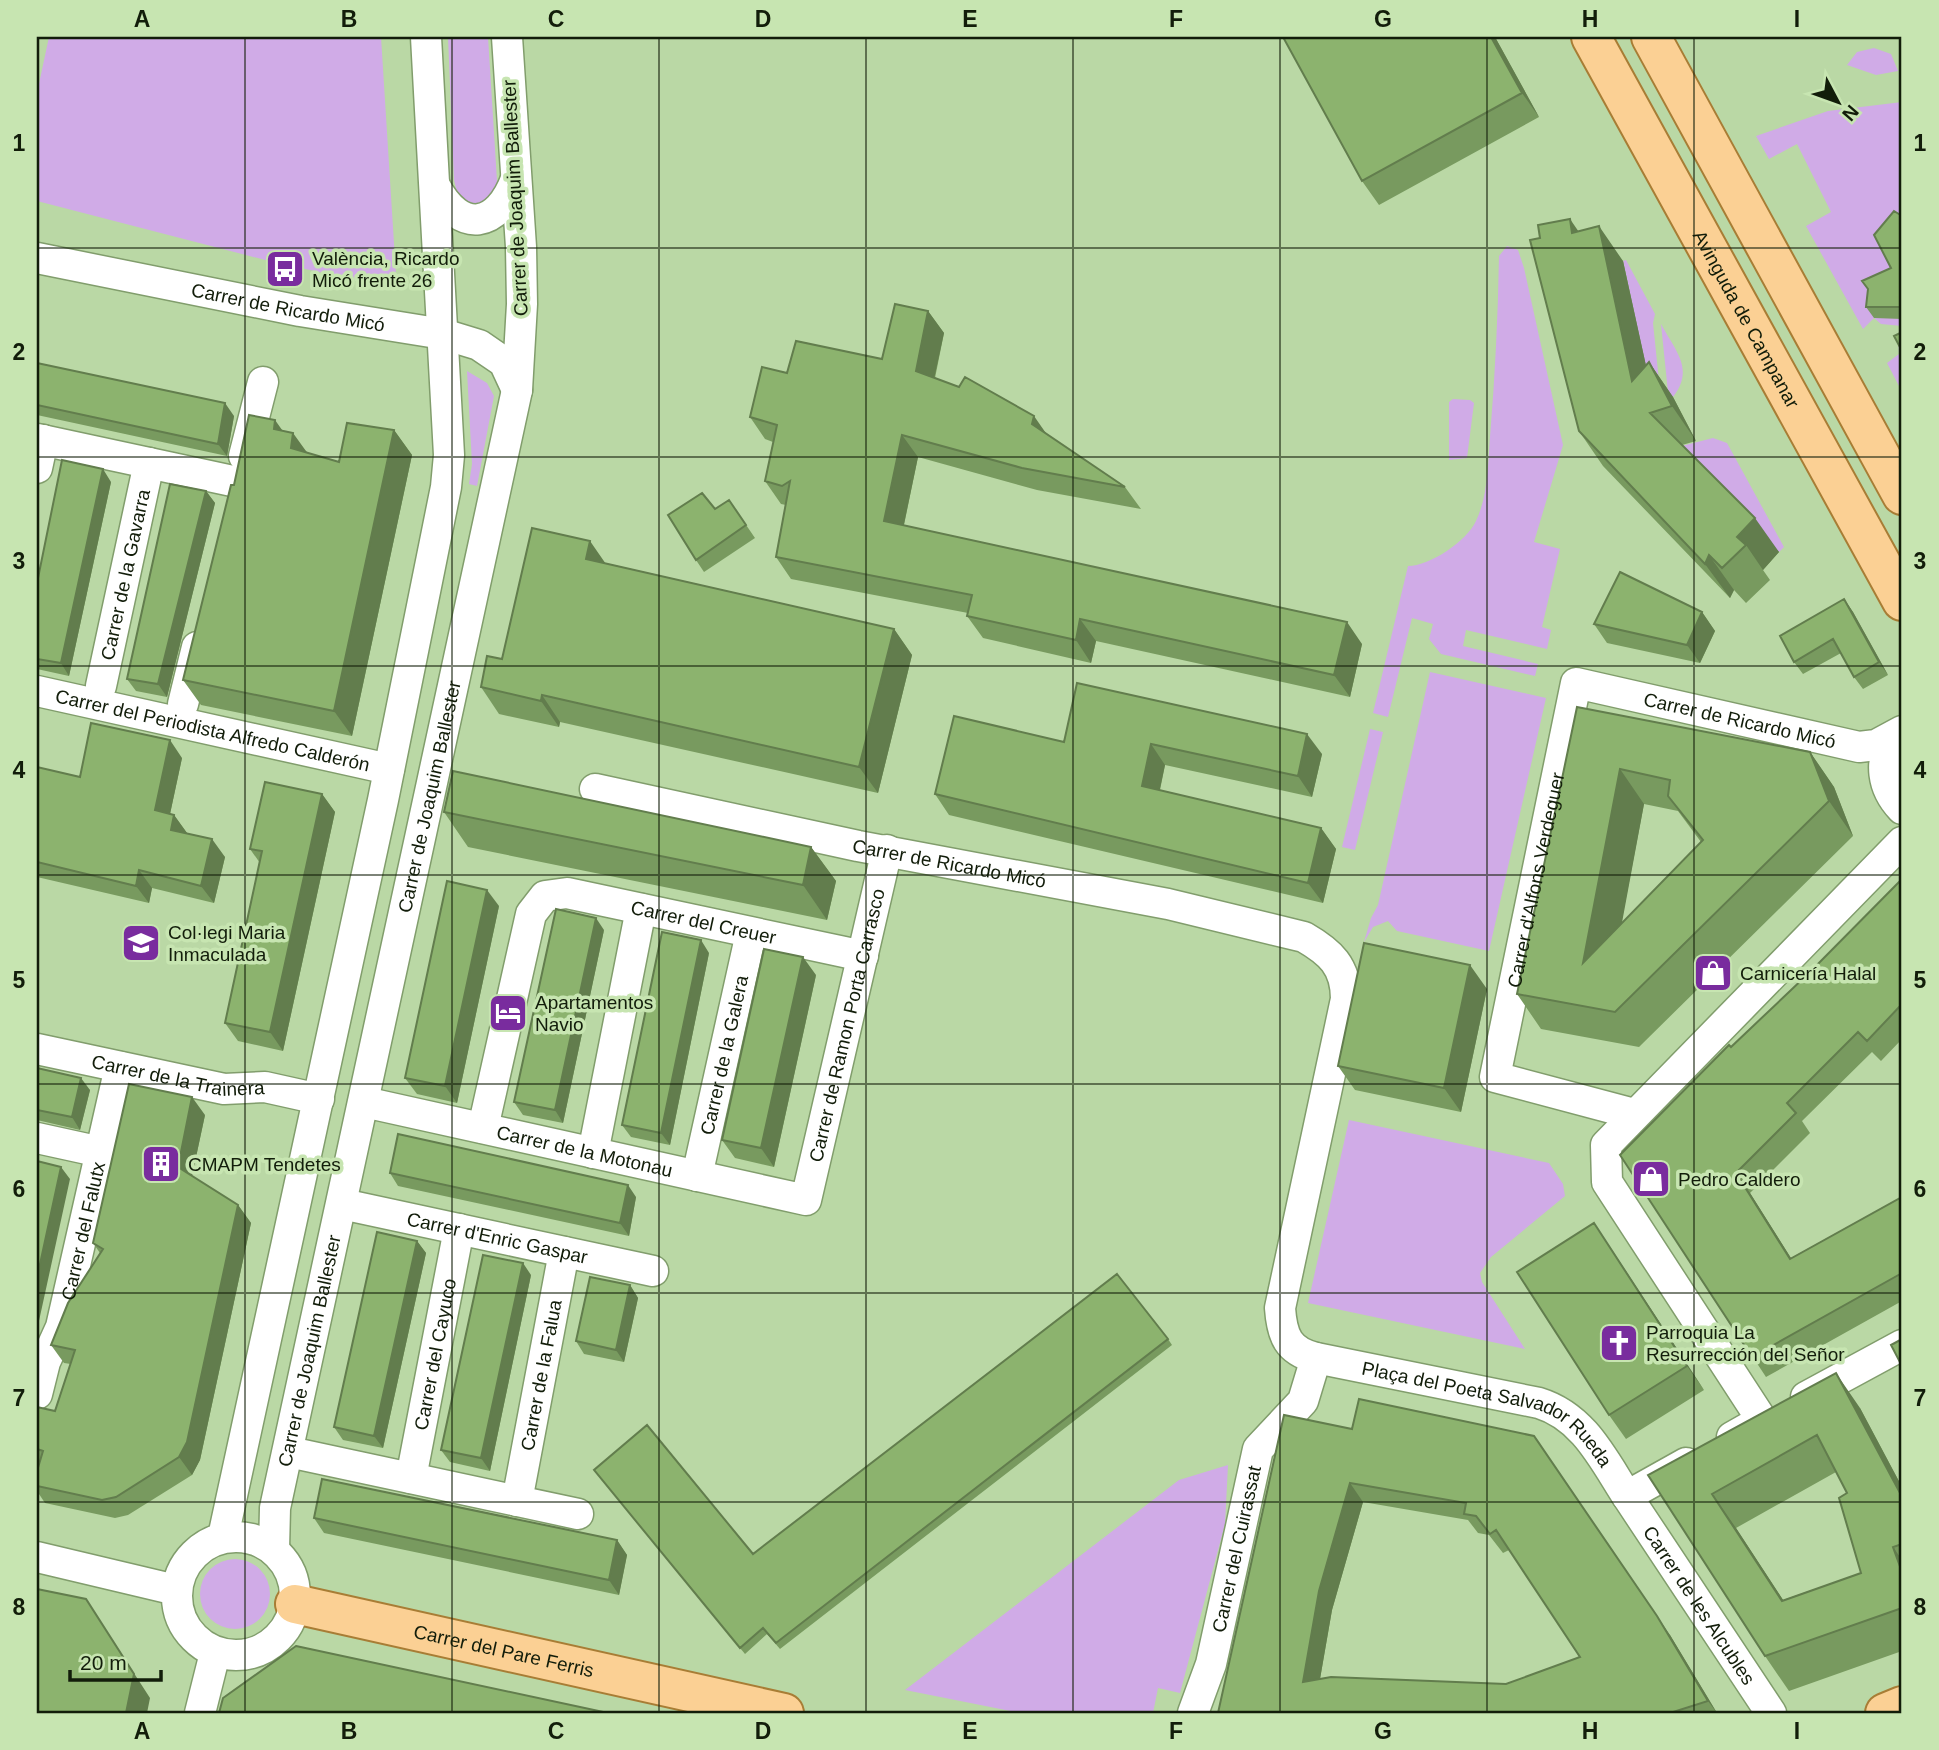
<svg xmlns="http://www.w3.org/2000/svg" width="1939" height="1750" viewBox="0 0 1939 1750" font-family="Arial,sans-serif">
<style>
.green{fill:#d0abe7}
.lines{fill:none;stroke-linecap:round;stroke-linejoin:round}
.minor-casing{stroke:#819d6c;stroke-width:33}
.major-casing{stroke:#a87d35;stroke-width:42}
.minor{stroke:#fff;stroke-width:30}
.major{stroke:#fbd094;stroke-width:38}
.wall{fill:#789a5f;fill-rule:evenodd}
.shaded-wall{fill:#627d4d}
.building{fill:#8cb36e;stroke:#627d4d;stroke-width:2;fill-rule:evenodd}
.grid{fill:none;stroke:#121d0a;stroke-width:2;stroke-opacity:0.55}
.labels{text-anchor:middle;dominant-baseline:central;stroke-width:7;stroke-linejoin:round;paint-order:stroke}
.street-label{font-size:19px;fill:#121d0a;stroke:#c7e5b1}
.poi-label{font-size:19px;fill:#121d0a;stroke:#c7e5b1;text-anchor:start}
.neatline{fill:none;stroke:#121d0a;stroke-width:2.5}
.grid-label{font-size:23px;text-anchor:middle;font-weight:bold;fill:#121d0a}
</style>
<rect width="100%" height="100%" fill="#bad8a5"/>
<!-- green -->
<path class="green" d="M49,37h332l15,238 -13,11 -114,-25 -232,-60v-108z
M448,37h40l9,144c-2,17 -8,20 -24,25l-15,-10 -4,-16z
M1874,48l17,6 7,17 -22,4 -29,-10 10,-13z
M1902,102l-3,177 3,47 -21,-2 -7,-6 -11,11 -57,-103 25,-14 -34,-68 -28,15 -13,-23 72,-25z
M1507,246l11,4 6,18 39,177 -29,97 26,7 -18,78 9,3 -4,19 -81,-19 -3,16 75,18 -3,12 -94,-22 -12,-15 4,-15 -21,-6 -24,99 -15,-4 35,-147c22,0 59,-25 68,-45 12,-25 12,-57 14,-84 5,-61 8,-121 9,-181z
M1626,260l29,54 -2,9 9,87 -6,6 -33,-155z
M1661,324c17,31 35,47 8,78z
M1902,333v51l-3,2 -12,-23 12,-9 -1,-19z
M467,371l20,12 7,13 -17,90 -8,-2 3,-20z
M1453,399l17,1 4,3 -7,55 -18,2v-58z
M1713,438l14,5 57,104 -5,5 -105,-104z
M1430,672l116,26 -57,253 -92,-20 -9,-10 -15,6 -9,15 7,-24 7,-13z
M1370,729l13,3 -28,118 -13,-3z
M1349,1120l200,43 14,21 2,12 -74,61 -11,16 2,9 43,67 -217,-46z
M1228,1465l-3,59 -45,169 -22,-5 -5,25h-132l-116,-23 274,-210z
M200 1594a35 35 0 1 1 70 0a35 35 0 1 1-70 0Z"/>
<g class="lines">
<!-- minor casing -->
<g class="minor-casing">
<g id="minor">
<path d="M435,186c26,49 63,42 81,-7"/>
<path id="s1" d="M37,258l263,53 143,23 36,11 25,17 13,28"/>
<path d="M37,439l200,43"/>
<path d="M244,456l19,-74"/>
<path d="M37,468l6,-28"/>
<path id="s2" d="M101,686l48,-223"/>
<path id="s3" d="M37,691l352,78"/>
<path d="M183,704l14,-57"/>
<path d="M1902,741l-8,-4c-16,24 -12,51 8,72"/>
<path id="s4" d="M595,789l263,57 310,58 136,33c26,15 42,29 42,62l-66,309c2,28 8,43 36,50l223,45c45,14 64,56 88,93l59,-33"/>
<path id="s5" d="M37,1049l187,40 41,-2 54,12"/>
<path id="s6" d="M364,1102l442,98 81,-350"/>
<path id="s7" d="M1634,1114l-139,-37 81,-394 283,64 17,-2 26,-14"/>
<path id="s8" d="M483,1128l48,-214 14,-18 22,-3 296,63"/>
<path d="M37,1138l64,14"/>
<path d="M593,1153l48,-244"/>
<path id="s9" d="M697,1176l54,-243"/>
<path id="s10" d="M342,1204l311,67"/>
<path id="s11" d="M37,1394l8,-32 16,-35 59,-260"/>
<path d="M1806,1397l96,-52"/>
<path d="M1732,1437l30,-17 -155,-238 -1,-37 296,-303"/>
<path d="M289,1452l289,62"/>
<path id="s12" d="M411,1478l48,-249"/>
<path id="s13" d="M1627,1496l144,217"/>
<path id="s14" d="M517,1501l47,-249"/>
<circle cx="236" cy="1596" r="59"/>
<path d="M223,1537l160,-737 63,-313 3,-32 -23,-418"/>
<path id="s15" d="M274,1550l1,-42 242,-1118 5,-86 -1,-57 -14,-210"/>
<path d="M37,1557l139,33"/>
<path d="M200,1713l15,-60"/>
<path id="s16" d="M1193,1713l18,-49 47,-215 45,-48 13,-43"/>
</g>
</g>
<!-- major casing -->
<g class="major-casing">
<g id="major">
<path id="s17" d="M1591,37l311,564"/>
<path d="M1651,37l251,458"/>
<path id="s18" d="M295,1604l489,109"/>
<path d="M1885,1713l17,-7"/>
</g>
</g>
<!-- minor -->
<use href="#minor" class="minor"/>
<!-- major -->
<use href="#major" class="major"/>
</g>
<!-- wall -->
<path class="wall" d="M1495,37l44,80 -160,88 -17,-24z
M1902,216v103l-28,-1 -8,-11 25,-39z
M1578,231l45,30 23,105 3,-4 24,35 23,44 -14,4 97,107 -16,18 7,10 -24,23 -12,-13 -4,8 -127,-132 -24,-35z
M928,311l16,22 -9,45 111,56 79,53 16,22 -104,-19 -119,-33 -14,68 458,119 -12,53 -254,-56 -5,22 -108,-25 -16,-22 1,-3 -177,-34 -15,-22 10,-52 -5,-1 -16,-23 8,-39 -8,-3 -15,-22 37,-44 95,-14z
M37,363l197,53 -7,40 -190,-41z
M282,430l26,23 31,9 55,-32 18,25 -60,281 -151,-31 -18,-25 51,-195z
M111,482l-42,194 -32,-7v-86z
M206,491l9,12 -48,194 -31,-6 -9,-12z
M729,500l26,38 -51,34 -8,-12 19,-51z
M605,563l289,66 18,26 -34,138 -318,-71 -1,5 -60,-13 -18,-27z
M1844,599l9,13 35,63 -25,14 -9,-12 -13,-24 -38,21 -9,-12z
M1702,612l13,19 -15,32 -93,-20 -13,-19z
M1077,683l245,71 -10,43 -147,-32 -5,25 161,38 15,21 -13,54 -374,-88 -14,-21 129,-52z
M1577,707l233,45 24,35 19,49 -214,211 -98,-18 -24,-35zM1644,804l34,7 23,31 -80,82z
M182,758l-12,56 4,1 13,18 38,24 -11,46 -62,-15 -3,15 -112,-26v-110l43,10z
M322,794l13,18 -52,239 -45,-10 -13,-18 35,-160 -10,-14z
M444,812l367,35 25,34 -9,39 -359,-73z
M1902,879v160l-21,22 -9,-9 -70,69 8,12 -60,60 41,65 111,-61v104l-136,76 -146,-222 189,-182z
M499,906l-42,197 -40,-9 -12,-16z
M604,930l-41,193 -40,-8 -9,-13z
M709,953l-39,192 -39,-8 -9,-12z
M816,975l-42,192 -39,-9 -13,-18z
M1487,989l-26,123 -106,-22 -17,-24z
M37,1068l53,22 -10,40 -43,-10z
M205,1115l-13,61 46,29 13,18 -51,237 -8,15 -64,40 -13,3 -70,-15 -8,-12v-20l2,-6h-2v-58l18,4 16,-47 -7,-1 -13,-18 49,-92 -7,-10z
M390,1173l246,24 -7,39 -231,-50z
M417,1241l9,12 -43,195 -40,-8 -9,-13z
M1610,1247l94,143 -78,49 -17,-24z
M531,1275l-41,196 -40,-9 -9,-12z
M630,1285l8,13 -14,64 -40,-8 -8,-13z
M1168,1339l4,6 -392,304 -13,-15 -22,20 -151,-184 159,84z
M1860,1408l42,79v164l-113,40 -24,-35 -117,-181zM1836,1472l11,21 14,80 -78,27 -47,-72z
M1352,1429l318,206 47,78h-499zM1363,1502l105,18 10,13 11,2 14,18 6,-3 71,107 -74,27 -186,-5 12,-69z
M314,1518l303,22 10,15 -8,40 -295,-62z"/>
<!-- shaded-wall -->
<path class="shaded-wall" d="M1491,37h4l44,80 -17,-24z
M1570,219l24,35 -22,-21z
M1599,226l24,35 33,150 -24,-30z
M928,311l16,22 -13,60 -15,-22z
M1649,362l24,35 23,44 -24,-35z
M225,403l9,13 -7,40 -9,-12z
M1034,416l16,23 -18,-15z
M275,420l17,24 1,-11 18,25 -2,16 -35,-45z
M394,430l18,25 -60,281 -18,-25z
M902,435l16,22 -18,86 -16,-22z
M103,469l8,13 -42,194 -8,-13z
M206,491l9,12 -48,194 -9,-13z
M1755,518l24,34 -16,18 -17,-25 -9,-8z
M590,541l18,26 -22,-8z
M1709,555l25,35 -4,8 -25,-34z
M1844,599l9,13 35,63 -9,-13z
M1702,612l13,19 -15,32 -13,-18z
M1080,619l16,22 -5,22 -15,-23z
M1347,622l15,22 -12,53 -16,-22z
M894,629l18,26 -34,138 -19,-26z
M542,695l18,27 -1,5 -18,-26z
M1307,734l15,20 -10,43 -14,-21z
M170,740l12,18 -15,70 -12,-18z
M1151,744l14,21 -9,42 -14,-21z
M1810,752l24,35 19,49 -24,-35z
M1620,769l24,35 -36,194 -25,-35z
M322,794l13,18 -52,239 -13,-19z
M174,815l13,18 -4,14 -12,-17z
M1321,828l15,21 -13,54 -15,-20z
M212,839l13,18 -11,46 -13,-17z
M811,847l25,34 -9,39 -24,-35z
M139,870l13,18 -3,15 -13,-17z
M487,890l12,16 -42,197 -12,-17z
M596,918l8,12 -41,193 -8,-13z
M701,940l8,13 -39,192 -9,-12z
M803,957l13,18 -42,192 -13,-19z
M1470,965l17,24 -26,123 -17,-24z
M81,1078l9,12 -10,40 -8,-13z
M192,1097l13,18 -15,70 -12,-18z
M61,1167l9,12 -33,151v-52z
M1736,1173l14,20 54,86 -14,-20z
M628,1185l8,12 -7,39 -9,-13z
M238,1205l13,18 -51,237 -8,15 -13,-18z
M1594,1223l16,24 94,143 -17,-24z
M417,1241l9,12 -43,195 -9,-12z
M523,1263l8,12 -41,196 -9,-13z
M630,1285l8,13 -14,64 -8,-12z
M1836,1373l24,35 42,79v10z
M1547,1455l123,180 47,78 -9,-12z
M1350,1483l13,19 -31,108 -16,92 -13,-20 16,-91z
M1712,1494l24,34 70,107 -24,-34z
M617,1540l10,15 -8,40 -10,-15z
M1893,1547l9,13v12z
M86,1599l64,99 -3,15h-21z"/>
<!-- building -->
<path class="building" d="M1283,37h208l31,56 -160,88z
M1894,211l8,5v91h-36l2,-18 -6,-8 29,-13 -17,-33z
M1570,219l2,14 27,-7 33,155 17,-19 23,44 -22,7 105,105 -18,19 9,8 -24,23 -13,-13 -4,9 -126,-133 -49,-191 10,-2 -2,-13z
M895,304l33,7 -12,60 43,16 6,-10 69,39 -2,8 93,63 -103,-19 -120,-33 -18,86 463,101 -13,53 -254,-56 -4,21 -109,-24 5,-21 -196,-38 14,-76 -8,5 -17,-5 12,-56 -27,-8 12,-50 25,6 9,-32 86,18z
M1902,332v19l-8,-15z
M37,363l188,40 -7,41 -181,-39z
M249,415l26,5 -1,9 19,4 -2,15 48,14 8,-39 47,7 -60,281 -151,-31 48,-195h3z
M62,460l41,9 -42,194 -24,-4v-76z
M170,484l36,7 -48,193 -31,-5z
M702,493l13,16 14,-9 17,25 -50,35 -28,-45z
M532,528l58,13 -4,18 308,70 -35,138 -317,-72 -1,6 -60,-14 6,-31 15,3z
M1620,572l82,40 -15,33 -93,-21z
M1844,599l35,63 -25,15 -21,-38 -39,23 -14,-26z
M1077,683l230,51 -9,42 -147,-32 -9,42 179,42 -13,55 -373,-89 19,-78 110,26z
M1577,707l233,45 19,49 -214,211 -98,-18zM1620,769l50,11 -2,16 35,44 -120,123z
M91,723l79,17 -15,70 19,5 -3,15 41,9 -11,47 -62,-16 -3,16 -99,-24v-95l43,10z
M453,771l358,76 -8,38 -359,-73z
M265,782l57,12 -52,238 -45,-9 37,-172 -12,-2z
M1902,879v125l-35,37 -9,-9 -71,71 9,10 -60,60 54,86 112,-62v76l-150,84 -132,-202 109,-110 2,2 78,-74z
M447,881l40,9 -42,196 -40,-8z
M556,909l40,9 -41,192 -41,-8z
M662,932l39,8 -40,193 -39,-8z
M1364,943l106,22 -26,123 -106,-22z
M764,949l39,8 -42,191 -39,-8z
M37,1068l44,10 -9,39 -35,-7z
M129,1084l63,13 -14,70 60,38 -51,237 -8,15 -63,40 -14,3 -65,-14v-15l6,-20 -6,-2v-42l18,4 20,-61 -24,-5 17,-42 35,-54 -10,-6z
M398,1134l230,51 -8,38 -230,-50z
M37,1161l24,6 -24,111z
M1594,1223l93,143 -78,49 -92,-143z
M377,1232l40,9 -43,195 -40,-9z
M483,1255l40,8 -42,195 -40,-8z
M1117,1274l51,65 -392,304 -13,-15 -23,20 -146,-178 53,-45 106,129z
M590,1277l40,8 -14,65 -40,-9z
M1902,1339v27l-11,-21z
M1836,1373l64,120 2,-1v52l-9,3 9,25v36l-137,48 -117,-181zM1817,1435l30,58 -8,5 22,75 -79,28 -70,-107z
M1359,1399l175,37 123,180 51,85 -38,12h-452l66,-298 68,14zM1350,1483l116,20 -2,11 12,2 14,18 6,-4 84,127 -74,27 -175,-7 -28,5 16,-91z
M322,1479l295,61 -8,40 -295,-62z
M37,1589l49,10 48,75 -8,39h-89z
M296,1646l312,67h-389l4,-15z"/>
<!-- grid -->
<path class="grid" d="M245,37v1676M452,37v1676M659,37v1676M866,37v1676M1073,37v1676M1280,37v1676M1487,37v1676M1694,37v1676M37,248h1865M37,457h1865M37,666h1865M37,875h1865M37,1084h1865M37,1293h1865M37,1502h1865"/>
<!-- icons -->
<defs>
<g id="bus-square" transform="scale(2.0125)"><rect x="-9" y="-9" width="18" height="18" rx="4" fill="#792c9e" stroke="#c7e5b1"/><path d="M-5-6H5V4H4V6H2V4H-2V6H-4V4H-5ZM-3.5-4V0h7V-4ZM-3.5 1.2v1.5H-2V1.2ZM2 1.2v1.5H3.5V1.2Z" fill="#fff"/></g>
<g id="school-square" transform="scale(2.0125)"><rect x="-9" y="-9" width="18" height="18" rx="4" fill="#792c9e" stroke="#c7e5b1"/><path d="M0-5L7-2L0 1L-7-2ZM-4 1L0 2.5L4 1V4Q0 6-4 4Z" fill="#fff"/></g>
<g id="shop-square" transform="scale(2.0125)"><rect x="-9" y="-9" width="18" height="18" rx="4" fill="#792c9e" stroke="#c7e5b1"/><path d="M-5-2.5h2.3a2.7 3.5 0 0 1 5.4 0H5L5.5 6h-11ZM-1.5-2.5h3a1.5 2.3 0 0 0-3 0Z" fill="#fff"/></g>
<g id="hotel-square" transform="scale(2.0125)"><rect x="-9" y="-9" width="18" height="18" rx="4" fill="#792c9e" stroke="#c7e5b1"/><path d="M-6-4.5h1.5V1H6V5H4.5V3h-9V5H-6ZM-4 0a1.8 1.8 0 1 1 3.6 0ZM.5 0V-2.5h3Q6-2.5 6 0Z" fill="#fff"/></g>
<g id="building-square" transform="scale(2.0125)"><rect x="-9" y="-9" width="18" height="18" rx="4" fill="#792c9e" stroke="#c7e5b1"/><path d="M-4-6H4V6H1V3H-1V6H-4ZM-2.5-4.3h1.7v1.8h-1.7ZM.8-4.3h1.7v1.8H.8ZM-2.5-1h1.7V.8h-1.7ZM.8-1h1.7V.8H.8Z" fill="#fff"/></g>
<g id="church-square" transform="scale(2.0125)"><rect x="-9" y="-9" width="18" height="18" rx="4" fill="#792c9e" stroke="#c7e5b1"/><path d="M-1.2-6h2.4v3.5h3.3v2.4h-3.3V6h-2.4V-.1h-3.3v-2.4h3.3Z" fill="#fff"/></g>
</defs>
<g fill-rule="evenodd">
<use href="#bus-square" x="285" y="269"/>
<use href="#school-square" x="141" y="943"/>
<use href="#shop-square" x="1713" y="973"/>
<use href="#hotel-square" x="508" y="1013"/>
<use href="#building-square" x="161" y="1164"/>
<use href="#shop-square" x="1651" y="1179"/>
<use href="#church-square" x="1619" y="1343"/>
</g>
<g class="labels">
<!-- street labels -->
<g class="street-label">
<text transform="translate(515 198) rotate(-93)">Carrer de Joaquim Ballester</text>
<text stroke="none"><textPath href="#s1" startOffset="256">Carrer de Ricardo Micó</textPath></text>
<text stroke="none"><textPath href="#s17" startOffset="322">Avinguda de Campanar</textPath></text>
<text stroke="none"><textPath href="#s2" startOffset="114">Carrer de la Gavarra</textPath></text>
<text stroke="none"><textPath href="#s7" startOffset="714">Carrer de Ricardo Micó</textPath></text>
<text stroke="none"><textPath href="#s3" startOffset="180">Carrer del Periodista Alfredo Calderón</textPath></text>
<text stroke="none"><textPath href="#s15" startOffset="770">Carrer de Joaquim Ballester</textPath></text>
<text stroke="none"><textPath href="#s4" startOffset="362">Carrer de Ricardo Micó</textPath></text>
<text stroke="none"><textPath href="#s7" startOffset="345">Carrer d'Alfons Verdeguer</textPath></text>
<text stroke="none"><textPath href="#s8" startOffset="404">Carrer del Creuer</textPath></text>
<text stroke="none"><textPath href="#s6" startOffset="632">Carrer de Ramon Porta Carrasco</textPath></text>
<text stroke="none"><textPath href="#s9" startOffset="124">Carrer de la Galera</textPath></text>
<text stroke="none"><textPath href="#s5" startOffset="144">Carrer de la Trainera</textPath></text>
<text stroke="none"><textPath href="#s6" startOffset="226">Carrer de la Motonau</textPath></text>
<text stroke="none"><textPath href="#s11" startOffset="170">Carrer del Falutx</textPath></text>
<text stroke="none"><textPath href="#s10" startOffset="159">Carrer d'Enric Gaspar</textPath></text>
<text stroke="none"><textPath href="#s15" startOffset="203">Carrer de Joaquim Ballester</textPath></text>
<text stroke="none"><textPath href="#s12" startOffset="126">Carrer del Cayuco</textPath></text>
<text stroke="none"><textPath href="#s14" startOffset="128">Carrer de la Falua</textPath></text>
<text stroke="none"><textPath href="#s4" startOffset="1372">Plaça del Poeta Salvador Rueda</textPath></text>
<text stroke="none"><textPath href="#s16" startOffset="170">Carrer del Cuirassat</textPath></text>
<text stroke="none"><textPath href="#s13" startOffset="131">Carrer de les Alcubles</textPath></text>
<text stroke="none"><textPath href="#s18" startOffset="214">Carrer del Pare Ferris</textPath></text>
</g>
<!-- poi labels -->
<g class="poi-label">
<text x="312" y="258">València, Ricardo<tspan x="312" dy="22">Micó frente 26</tspan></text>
<text x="168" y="932">Col·legi Maria<tspan x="168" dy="22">Inmaculada</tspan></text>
<text x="1740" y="973">Carnicería Halal</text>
<text x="535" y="1002">Apartamentos<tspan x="535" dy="22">Navio</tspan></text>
<text x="188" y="1164">CMAPM Tendetes</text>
<text x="1678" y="1179">Pedro Caldero</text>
<text x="1646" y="1332">Parroquia La<tspan x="1646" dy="22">Resurrección del Señor</tspan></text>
</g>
</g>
<!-- border -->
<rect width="1939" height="1750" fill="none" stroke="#c7e5b1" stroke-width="77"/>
<!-- north arrow -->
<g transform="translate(1838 102) rotate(131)" stroke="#c7e5b1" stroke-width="5" paint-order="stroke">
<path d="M0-5L12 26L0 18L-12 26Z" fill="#121d0a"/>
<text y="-10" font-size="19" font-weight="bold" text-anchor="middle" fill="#121d0a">N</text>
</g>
<!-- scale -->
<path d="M70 1670v10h91v-10" fill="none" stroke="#121d0a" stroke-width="3.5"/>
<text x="80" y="1670" font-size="21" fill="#121d0a" stroke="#c7e5b1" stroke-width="5" paint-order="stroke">20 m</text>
<rect x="38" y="38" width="1862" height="1674" class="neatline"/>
<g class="grid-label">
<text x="142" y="27">A</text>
<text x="349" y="27">B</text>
<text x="556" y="27">C</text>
<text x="763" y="27">D</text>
<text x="970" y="27">E</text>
<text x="1176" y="27">F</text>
<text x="1383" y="27">G</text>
<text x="1590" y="27">H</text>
<text x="1797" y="27">I</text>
<text x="19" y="151">1</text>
<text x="1920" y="151">1</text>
<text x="19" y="360">2</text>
<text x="1920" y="360">2</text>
<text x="19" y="569">3</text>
<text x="1920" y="569">3</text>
<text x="19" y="778">4</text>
<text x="1920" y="778">4</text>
<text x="19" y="988">5</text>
<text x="1920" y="988">5</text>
<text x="19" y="1197">6</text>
<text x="1920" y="1197">6</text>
<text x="19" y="1406">7</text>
<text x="1920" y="1406">7</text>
<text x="19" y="1615">8</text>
<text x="1920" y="1615">8</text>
<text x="142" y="1739">A</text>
<text x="349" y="1739">B</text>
<text x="556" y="1739">C</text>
<text x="763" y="1739">D</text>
<text x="970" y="1739">E</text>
<text x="1176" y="1739">F</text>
<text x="1383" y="1739">G</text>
<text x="1590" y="1739">H</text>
<text x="1797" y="1739">I</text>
</g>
</svg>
